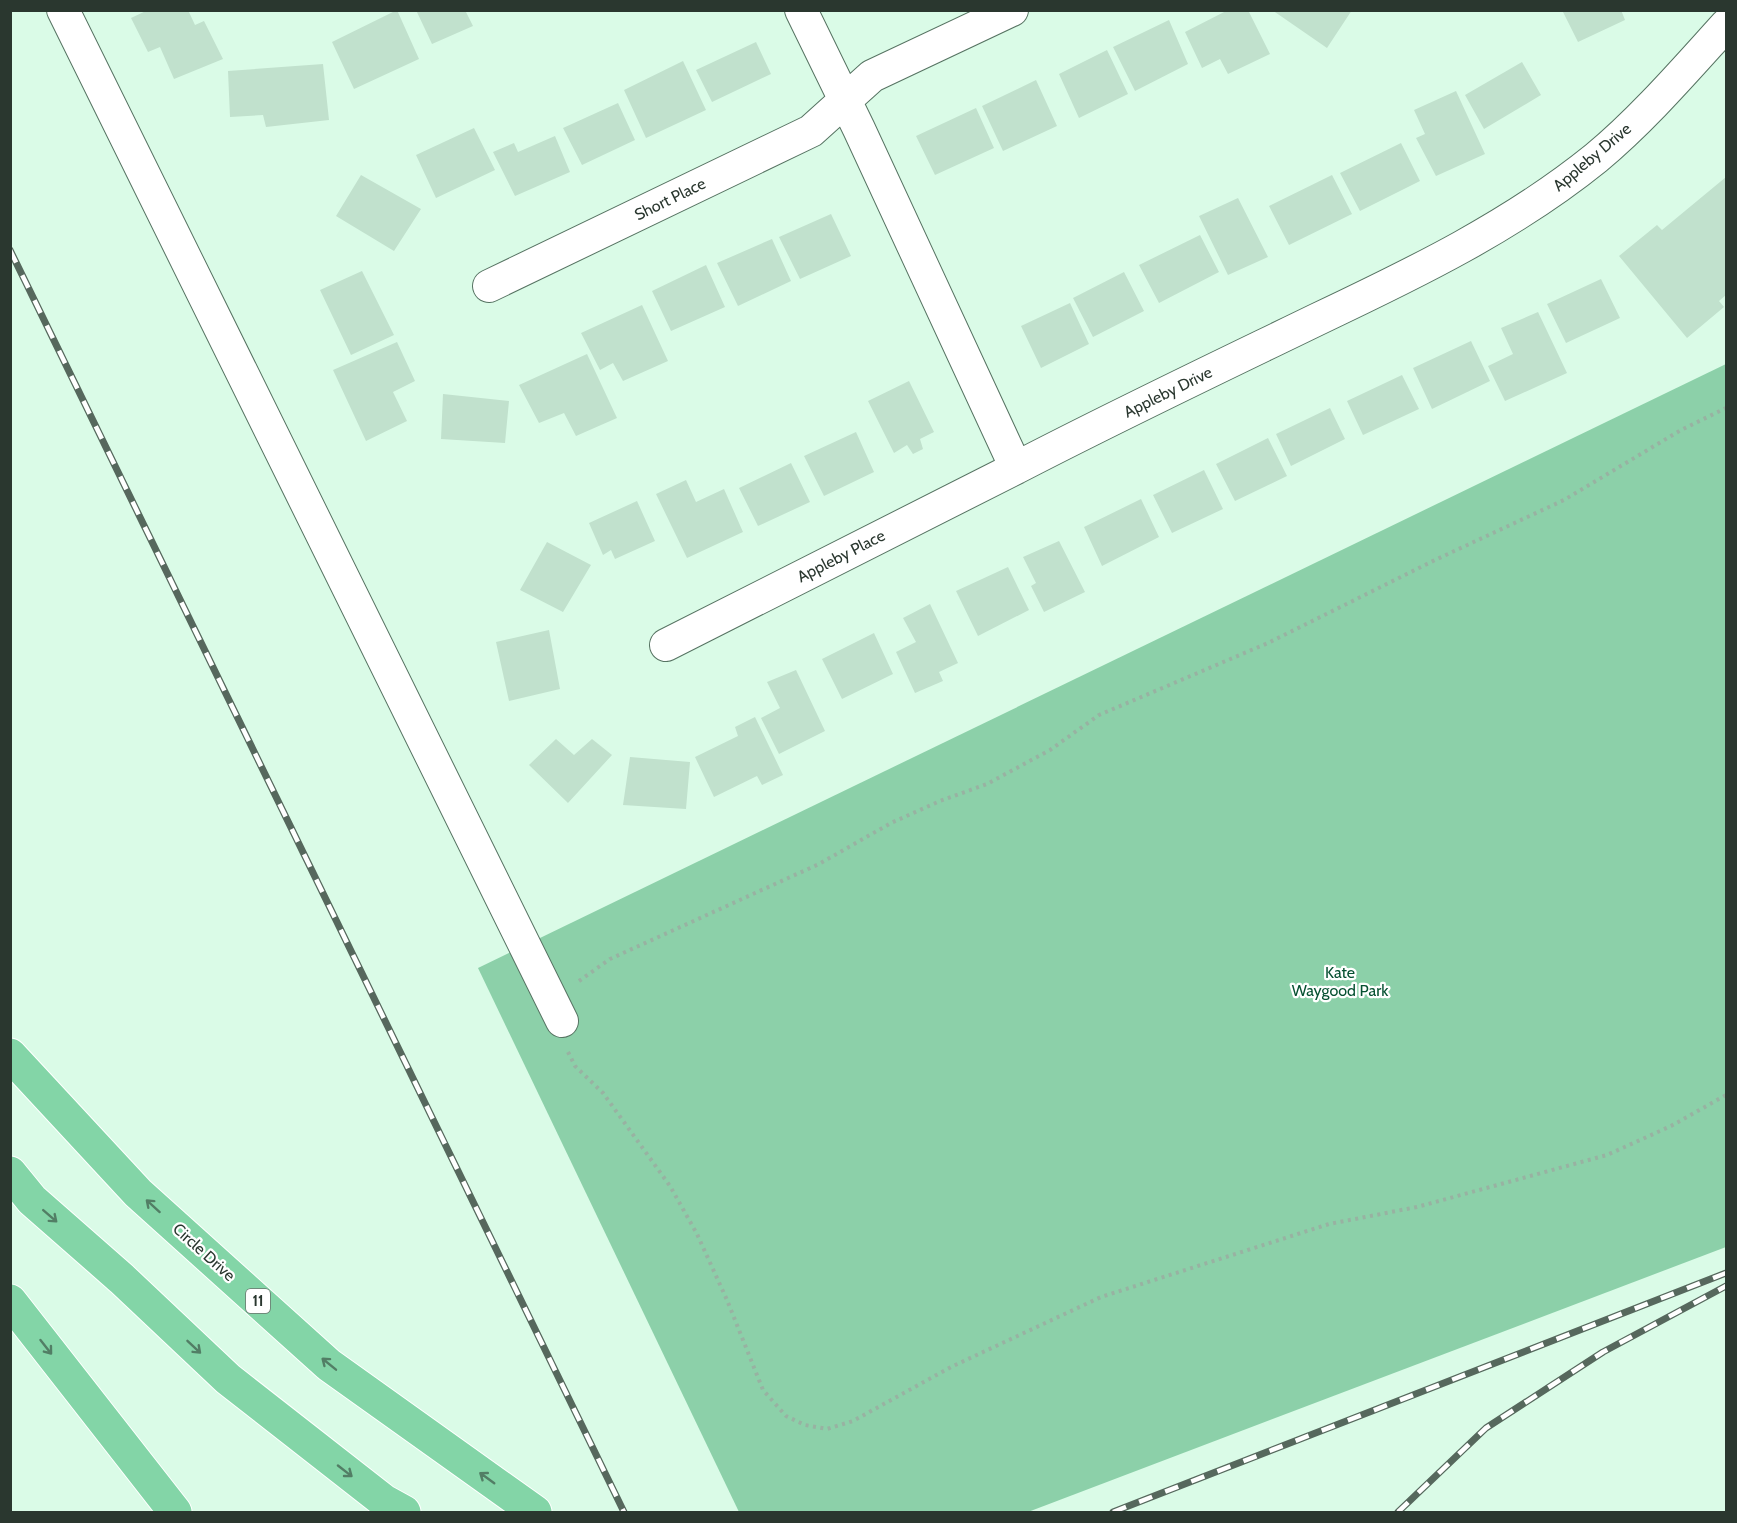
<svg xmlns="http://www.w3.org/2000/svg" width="1737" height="1523" viewBox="0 0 1737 1523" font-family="Cabin,sans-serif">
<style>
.green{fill:#8cd0a9}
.building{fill:#c1e1cd}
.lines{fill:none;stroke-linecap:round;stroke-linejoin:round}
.minor-casing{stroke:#567362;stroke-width:34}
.highway-casing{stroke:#fff;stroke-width:35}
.path{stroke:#98b2a2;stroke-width:4;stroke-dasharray:3 4.5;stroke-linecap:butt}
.minor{stroke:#fff;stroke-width:32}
.highway{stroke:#83d5a7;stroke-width:33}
.rail-casing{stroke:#56685d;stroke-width:7}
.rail{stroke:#fff;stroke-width:4.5;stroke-dasharray:14;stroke-linecap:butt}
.oneway{stroke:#527e65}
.labels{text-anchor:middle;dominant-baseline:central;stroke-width:4.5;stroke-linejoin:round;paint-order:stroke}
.shield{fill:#fff;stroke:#6a736d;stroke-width:1.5}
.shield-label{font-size:15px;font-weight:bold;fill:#2a372f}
.street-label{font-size:16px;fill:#2a372f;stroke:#fff}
.park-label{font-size:16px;fill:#075132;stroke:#fff}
</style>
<rect width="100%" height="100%" fill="#dafbe7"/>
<!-- green -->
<path class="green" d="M1726,364v883l-698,265h-289l-261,-544z"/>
<!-- building -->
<path class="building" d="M148,10h40l7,15 9,-4 19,38 -49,20 -14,-32 -12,5 -17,-34z
M397,10l22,49 -65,30 -22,-47z
M416,10h49l8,16 -41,18z
M1228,10h20l22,44 -42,20 -8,-15 -18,9 -17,-36z
M1272,10h80l-25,38z
M1562,10h59l4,10 -47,22z
M1169,20l19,44 -53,27 -22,-44z
M756,42l15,32 -59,28 -16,-32z
M1107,50l21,44 -49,24 -20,-44z
M683,61l23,49 -60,28 -22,-48z
M1522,62l19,33 -57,34 -19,-34z
M323,64l6,56 -63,7 -3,-12 -33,2 -2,-46z
M1036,80l21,46 -54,25 -21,-45z
M1456,91l29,63 -49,22 -20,-38 9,-4 -11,-24z
M618,103l17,37 -53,25 -19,-37z
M976,108l18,40 -59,27 -19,-39z
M474,128l21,42 -59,28 -20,-43z
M555,136l15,36 -55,24 -22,-44 21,-9 4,9z
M1401,143l19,38 -60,30 -20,-38z
M361,175l60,34 -27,42 -58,-35z
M1332,175l20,39 -63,31 -20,-39z
M1726,177v118l-7,6 5,6 -37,31 -68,-82 38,-31 5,5z
M1238,198l30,59 -40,18 -29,-59z
M831,214l20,42 -51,23 -21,-42z
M1200,235l19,37 -60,31 -20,-38z
M772,239l19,42 -53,25 -21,-43z
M706,265l19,42 -54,24 -19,-40z
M362,271l32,64 -43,20 -31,-65z
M1124,272l20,39 -51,26 -20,-39z
M1601,279l19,39 -54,25 -19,-39z
M1070,303l19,41 -48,24 -20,-42z
M642,305l26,56 -45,20 -10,-18 -13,7 -19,-37z
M1538,312l29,61 -62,28 -17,-35 25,-12 -12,-26z
M1471,341l19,40 -58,28 -19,-41z
M397,342l18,39 -22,11 14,29 -41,20 -33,-71z
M587,354l30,64 -41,18 -12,-23 -25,10 -20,-38z
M1402,375l17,34 -56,26 -16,-34z
M909,381l25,51 -14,7 3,10 -10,5 -6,-9 -13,8 -26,-52z
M443,394l66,7 -4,42 -64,-4z
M1330,408l15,31 -54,27 -15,-32z
M856,432l18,40 -50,24 -20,-40z
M1268,438l19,38 -52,25 -19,-37z
M791,463l19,39 -52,24 -19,-38z
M1204,470l19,39 -51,24 -19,-38z
M686,480l10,22 28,-13 19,43 -56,26 -31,-64z
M1141,499l18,38 -57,29 -18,-39z
M637,501l18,40 -40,18 -4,-9 -8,5 -14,-32z
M1059,541l26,51 -41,20 -13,-26 5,-3 -13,-26z
M547,542l44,23 -28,47 -43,-22z
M1008,567l21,43 -51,26 -22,-45z
M930,604l28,59 -19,9 4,9 -28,12 -19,-41 20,-10 -13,-24z
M549,630l11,59 -51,12 -13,-59z
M874,633l19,41 -51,25 -20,-40z
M796,670l29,61 -46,23 -18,-36 19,-10 -13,-26z
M755,717l28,58 -21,10 -5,-9 -43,21 -19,-40 43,-21 -3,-9z
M556,739l18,16 18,-16 20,16 -44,48 -39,-38z
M630,757l60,5 -4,47 -63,-4z"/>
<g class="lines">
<!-- minor casing -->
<g class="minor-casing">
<path id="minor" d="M63,10l499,1011
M801,10l58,119 157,339c100,-52 201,-100 302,-149 97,-46 194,-93 278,-161 46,-38 90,-89 130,-133
M489,286l322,-155 61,-55 140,-66
M666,645l350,-177"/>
</g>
<!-- highway casing -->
<g class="highway-casing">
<path id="highway" d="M10,1055l128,138 191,172 206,147
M10,1173l22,27 90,79 106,100 156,122 20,11
M10,1301l165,211"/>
</g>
<!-- path -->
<path class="path" d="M579,981l31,-22 209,-95 72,-41 49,-22 47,-17 63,-34 49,-35 169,-72 167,-83 129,-60 117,-70 45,-22
M568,1052l7,14 28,27 67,93 27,48 30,66 36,90 23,26 19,9 22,4 26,-8 98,-54 150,-70 228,-73 88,-17 190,-52 64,-29 55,-31"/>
<!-- minor -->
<use href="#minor" class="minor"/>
<!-- highway -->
<use href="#highway" class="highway"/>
<!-- rail casing -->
<g class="rail-casing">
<path id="rail" d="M10,250l614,1262
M1113,1512l613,-239
M1398,1512l88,-84 117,-76 123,-66"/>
</g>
<!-- rail -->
<use href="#rail" class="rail"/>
</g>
<!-- one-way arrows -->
<defs><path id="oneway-shaft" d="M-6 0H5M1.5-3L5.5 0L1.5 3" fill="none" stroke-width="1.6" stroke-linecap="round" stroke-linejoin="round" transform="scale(1.5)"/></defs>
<g class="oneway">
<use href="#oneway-shaft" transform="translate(153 1206) rotate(-138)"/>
<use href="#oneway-shaft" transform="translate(50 1216) rotate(41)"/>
<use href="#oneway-shaft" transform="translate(46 1347) rotate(52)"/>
<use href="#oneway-shaft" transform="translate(194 1347) rotate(43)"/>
<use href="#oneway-shaft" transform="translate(329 1364) rotate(-141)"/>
<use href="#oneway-shaft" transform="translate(345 1471) rotate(38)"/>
<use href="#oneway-shaft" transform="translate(487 1478) rotate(-144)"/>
</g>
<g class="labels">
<!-- shield labels -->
<rect class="shield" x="246" y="1289" width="24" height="24" rx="4.5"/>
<g class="shield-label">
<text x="258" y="1301">11</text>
</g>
<!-- street labels -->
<g class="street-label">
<text transform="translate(1592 157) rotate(-40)">Appleby Drive</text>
<text transform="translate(670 199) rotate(-26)">Short Place</text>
<text transform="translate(1168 392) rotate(-26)">Appleby Drive</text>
<text transform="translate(841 556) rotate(-27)">Appleby Place</text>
<text transform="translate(204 1252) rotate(42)">Circle Drive</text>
</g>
<!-- park labels -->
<g class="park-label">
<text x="1340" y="972">Kate<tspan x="1340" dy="18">Waygood Park</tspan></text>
</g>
</g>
<!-- border -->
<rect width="1737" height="1523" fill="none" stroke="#2a372f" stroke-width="24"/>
</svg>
